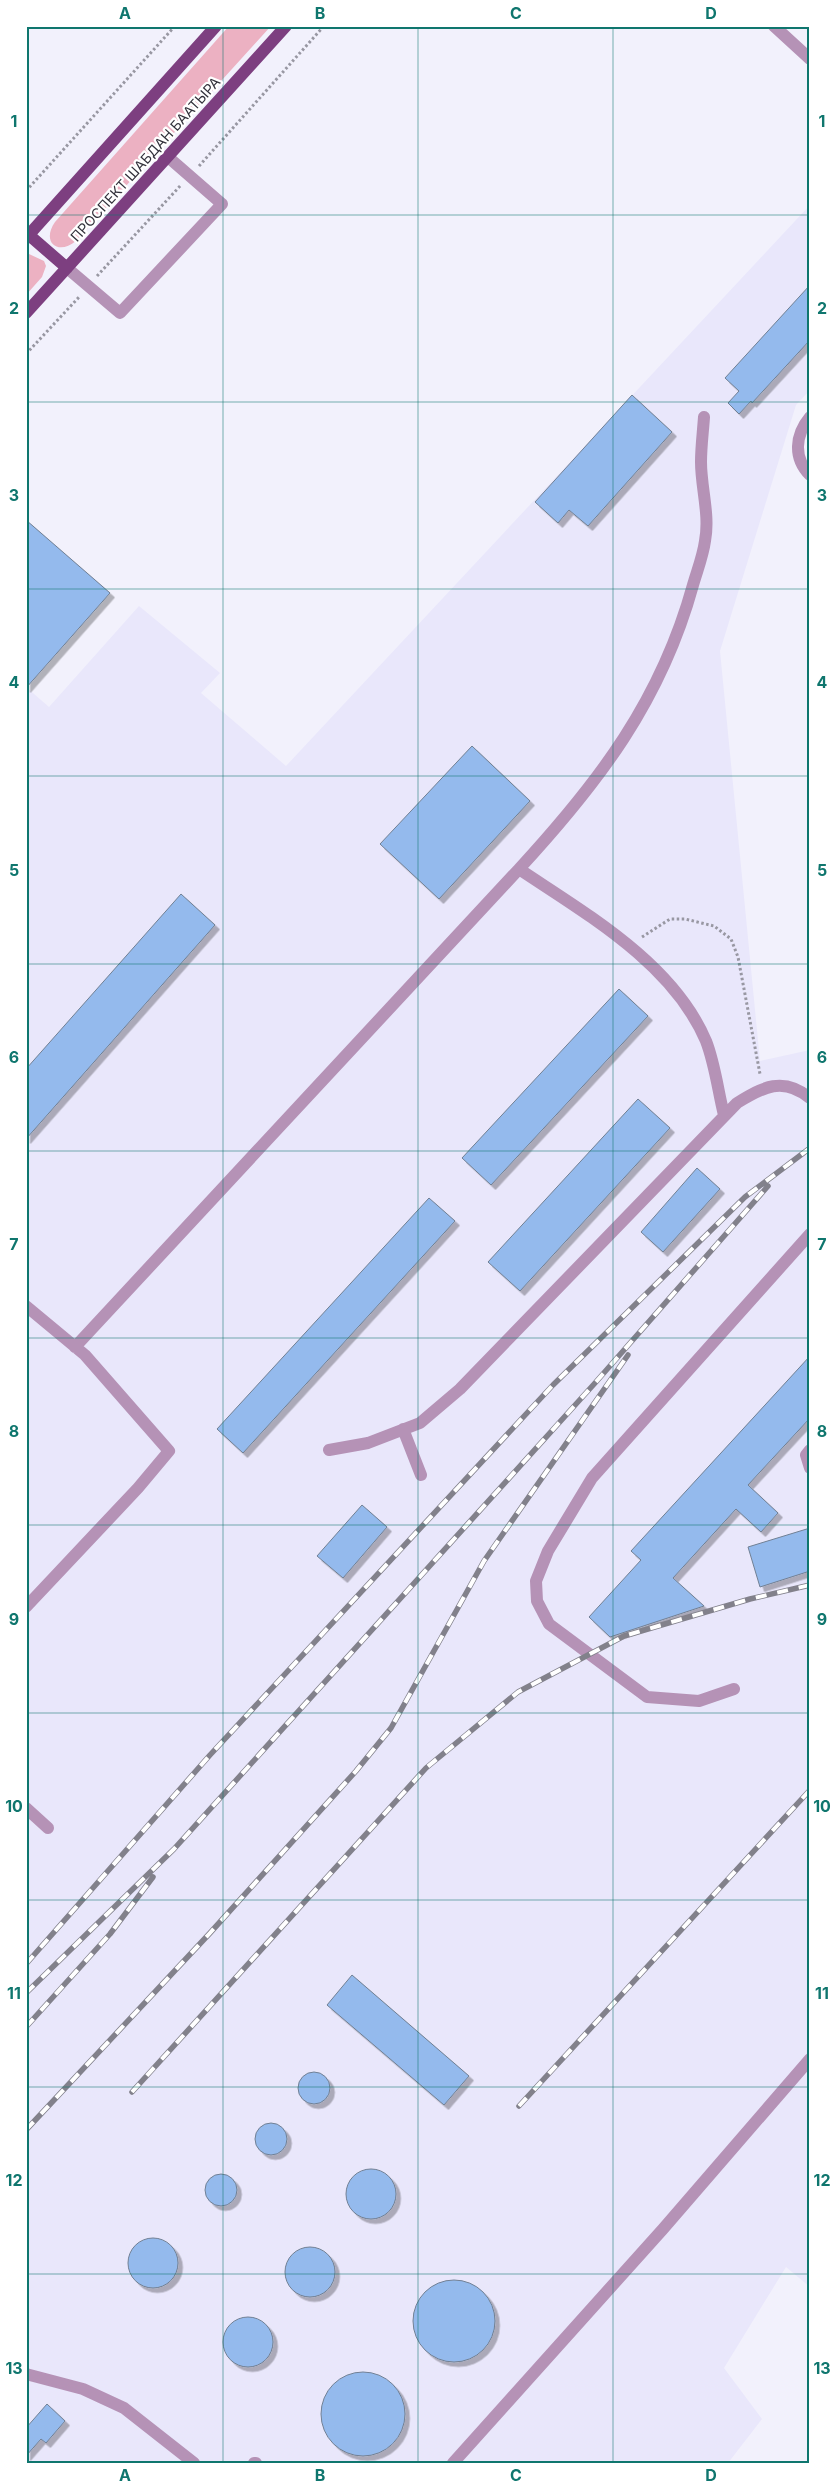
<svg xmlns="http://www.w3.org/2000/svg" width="836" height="2489" viewBox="0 0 836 2489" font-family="Inter,sans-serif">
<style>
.built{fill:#e9e7fb}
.green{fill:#ecb1c2}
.building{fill:#94baed;stroke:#718094;filter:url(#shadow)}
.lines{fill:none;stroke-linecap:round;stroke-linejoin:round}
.path{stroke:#9897a2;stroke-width:3;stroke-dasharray:2.5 2.5;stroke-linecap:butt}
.minor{stroke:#b592b6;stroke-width:12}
.major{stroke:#7d3f80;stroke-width:12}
.rail-casing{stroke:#82818b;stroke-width:5.5}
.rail{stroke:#fff;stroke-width:4;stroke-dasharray:11;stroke-linecap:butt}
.grid{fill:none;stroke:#0f766e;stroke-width:1;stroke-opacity:0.55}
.labels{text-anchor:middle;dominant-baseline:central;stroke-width:4.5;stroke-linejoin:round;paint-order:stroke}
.street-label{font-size:14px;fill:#32313b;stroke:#fff}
.neatline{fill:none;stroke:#0f766e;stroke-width:2}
.grid-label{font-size:16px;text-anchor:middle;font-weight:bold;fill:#0f766e}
</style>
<defs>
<filter id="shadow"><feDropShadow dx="4.5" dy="4.5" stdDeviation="0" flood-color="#0004"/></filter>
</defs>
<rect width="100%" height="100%" fill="#f2f1fc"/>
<!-- built -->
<path class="built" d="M810,205v185l-14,15 -76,246 40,410 50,-11v1237l-24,-20 -62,101 38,51 -34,44h-702v-1776l23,20 90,-101 81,67 -19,20 85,73z"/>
<!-- green -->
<path class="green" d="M229,26h42l-195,215c-18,15 -35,1 -21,-19z
M29,254l15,7 2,5 -4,11 -16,18v-39z"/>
<!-- building -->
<path class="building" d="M810,285v55l-58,63 -1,-2 -12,13 -11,-11 11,-12 -14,-13z
M632,395l40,37 -84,94 -19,-16 -11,13 -23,-21z
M26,520l84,73 -84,95z
M472,746l58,55 -91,98 -59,-55z
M181,894l34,31 -189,214v-70z
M619,989l29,27 -157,169 -29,-27z
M638,1099l32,29 -150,163 -32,-29z
M697,1168l23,21 -57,63 -22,-20z
M429,1198l26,23 -212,232 -26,-24z
M810,1356v62l-62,67 30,28 -17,19 -25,-23 -63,69 31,28 -94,31 -21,-20 52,-57 -10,-9z
M362,1505l25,22 -44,51 -26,-22z
M810,1528v43l-50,16 -12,-40z
M352,1975l117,101 -25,29 -117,-100z
M298 2088a16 16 0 1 1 32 0a16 16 0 1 1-32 0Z
M255 2139a16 16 0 1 1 32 0a16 16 0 1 1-32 0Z
M346 2194a25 25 0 1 1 50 0a25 25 0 1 1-50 0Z
M205 2190a16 16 0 1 1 32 0a16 16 0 1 1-32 0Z
M128 2263a25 25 0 1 1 50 0a25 25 0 1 1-50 0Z
M285 2272a25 25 0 1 1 50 0a25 25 0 1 1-50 0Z
M413 2321a41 41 0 1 1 82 0a41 41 0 1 1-82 0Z
M223 2342a25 25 0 1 1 50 0a25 25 0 1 1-50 0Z
M321 2414a42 42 0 1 1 84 0a42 42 0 1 1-84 0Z
M47,2404l18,17 -19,22 -5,-4 -15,17v-28z"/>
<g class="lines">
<!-- path -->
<path class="path" d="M199,166l125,-140
M26,191l149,-165
M97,276l84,-91
M26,354l54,-58
M642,937l28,-18h15l29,7 17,13 7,18 22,117"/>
<!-- minor -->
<path class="minor" d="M774,26l36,33
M67,268l53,45 102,-109 -54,-47
M704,417c-1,15 -3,30 -3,45 0,26 9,53 4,79 -2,15 -8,30 -12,44 -32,116 -94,197 -174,284 67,45 154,94 187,172 9,23 12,50 18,74
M810,417c-15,18 -17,41 0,58
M26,1306l59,49 84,96 -31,37 -112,119
M75,1347l444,-478
M403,1429l18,46
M329,1450l39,-7 52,-20 40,-34 277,-286c26,-16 46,-27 73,-5
M810,1450l-4,5 4,13
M734,1689l-35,12 -52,-4 -98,-73 -12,-23 -1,-20 12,-30 44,-73 218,-244
M26,1808l22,20
M26,2374l57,15 41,19 70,55
M254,2463h2
M453,2463l210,-234 147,-170"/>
<!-- major -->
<path class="major" d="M29,235l38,33
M26,238l190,-212
M26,313l260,-287"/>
<!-- rail casing -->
<g class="rail-casing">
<path id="rail" d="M26,1964l184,-209 343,-370 192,-188 65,-49
M26,1993l148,-144 421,-466 173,-197
M26,2027l84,-93 43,-57
M132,2092l294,-324 92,-76 106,-56 126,-37 60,-14
M519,2106l291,-316
M26,2130l184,-197 146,-162 35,-43 93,-167 144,-206"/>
</g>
<!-- rail -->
<use href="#rail" class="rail"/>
</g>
<!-- grid -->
<path class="grid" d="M223,26v2437M418,26v2437M613,26v2437M26,215h784M26,402h784M26,589h784M26,776h784M26,964h784M26,1151h784M26,1338h784M26,1525h784M26,1713h784M26,1900h784M26,2087h784M26,2274h784"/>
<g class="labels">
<!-- street labels -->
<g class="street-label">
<text transform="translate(145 159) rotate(-48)">ПРОСПЕКТ ШАБДАН БААТЫРА</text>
</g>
</g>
<!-- border -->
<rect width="836" height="2489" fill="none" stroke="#ffffff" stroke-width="55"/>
<rect x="28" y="28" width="780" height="2434" class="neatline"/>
<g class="grid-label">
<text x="125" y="19">A</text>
<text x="320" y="19">B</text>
<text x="516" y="19">C</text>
<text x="711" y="19">D</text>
<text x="14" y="127">1</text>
<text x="822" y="127">1</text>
<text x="14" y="314">2</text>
<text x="822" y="314">2</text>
<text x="14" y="501">3</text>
<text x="822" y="501">3</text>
<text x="14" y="688">4</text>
<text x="822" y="688">4</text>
<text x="14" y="876">5</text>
<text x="822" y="876">5</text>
<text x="14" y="1063">6</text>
<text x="822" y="1063">6</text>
<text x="14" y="1250">7</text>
<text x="822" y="1250">7</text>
<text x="14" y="1437">8</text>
<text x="822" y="1437">8</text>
<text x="14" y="1625">9</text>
<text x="822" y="1625">9</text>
<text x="14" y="1812">10</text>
<text x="822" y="1812">10</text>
<text x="14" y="1999">11</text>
<text x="822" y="1999">11</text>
<text x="14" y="2186">12</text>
<text x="822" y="2186">12</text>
<text x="14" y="2374">13</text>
<text x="822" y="2374">13</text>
<text x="125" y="2481">A</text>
<text x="320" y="2481">B</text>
<text x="516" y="2481">C</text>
<text x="711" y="2481">D</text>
</g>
</svg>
